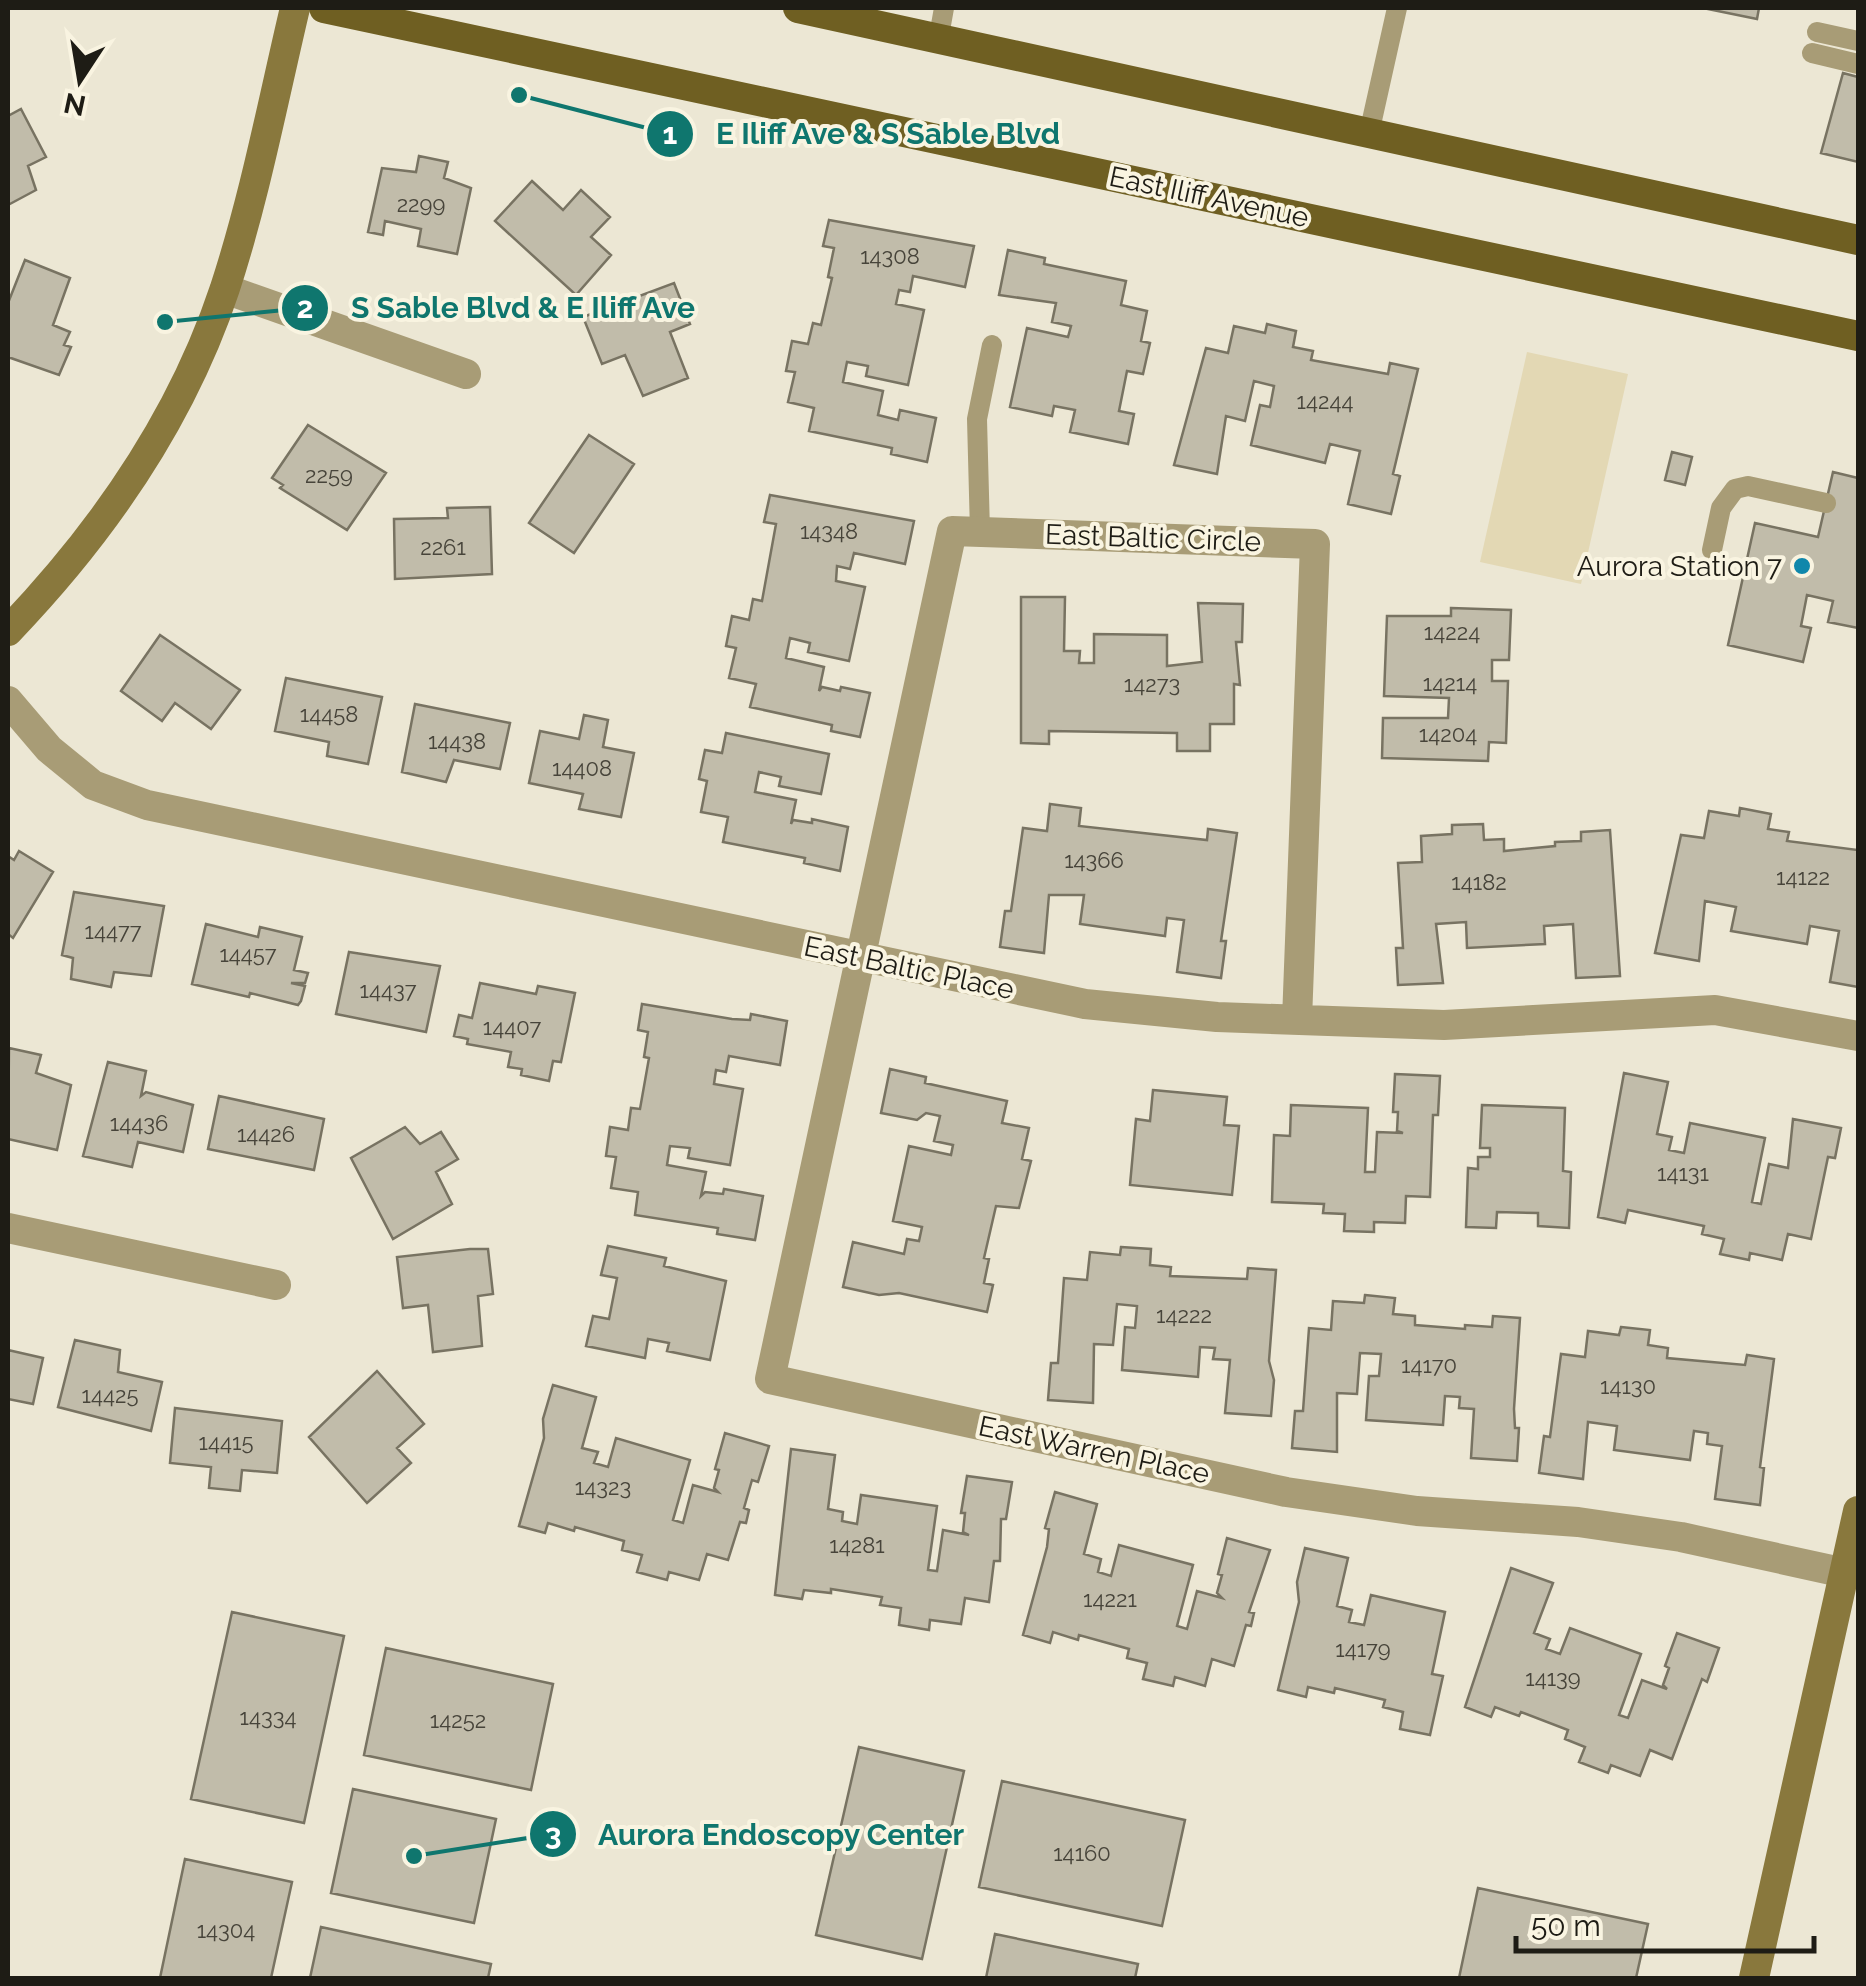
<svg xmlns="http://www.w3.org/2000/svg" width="1866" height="1986" viewBox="0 0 1866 1986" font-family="Raleway,sans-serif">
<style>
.green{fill:#e3d8b4}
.building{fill:#c1bcaa;stroke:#787362;stroke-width:2.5}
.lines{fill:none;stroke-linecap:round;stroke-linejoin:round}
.lane{stroke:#a89c76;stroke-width:20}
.street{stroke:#a89c76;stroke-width:30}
.secondary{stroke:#89783d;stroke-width:30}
.primary{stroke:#6f5f22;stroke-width:30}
.poi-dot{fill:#1087ab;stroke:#f9f4e1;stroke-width:4}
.labels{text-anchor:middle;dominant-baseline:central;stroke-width:8;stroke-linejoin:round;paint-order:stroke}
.number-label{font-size:22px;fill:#47443a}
.street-label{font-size:28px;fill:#1e1c15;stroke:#f9f4e1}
.poi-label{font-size:28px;fill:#1e1c15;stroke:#f9f4e1;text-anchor:end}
.leader{fill:none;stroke:#0f766e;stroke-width:4}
.callout-dot{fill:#0f766e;stroke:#f9f4e1;stroke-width:4}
.mark-label{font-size:30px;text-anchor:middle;font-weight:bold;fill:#fff}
.callout-label{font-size:30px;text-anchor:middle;font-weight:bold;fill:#0f766e;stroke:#f9f4e1;stroke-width:8;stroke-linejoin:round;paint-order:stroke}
</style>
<rect width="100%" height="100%" fill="#ece7d4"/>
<!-- green -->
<path class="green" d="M1527,352l101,22 -47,210 -101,-22z"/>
<!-- building -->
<path class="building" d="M1703,8h56l-2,11z
M1843,73l15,4v85l-37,-9z
M21,109l25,48 -18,9 8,24 -28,15v-89z
M419,156l29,6 -4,16 27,10 -14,66 -39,-8 3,-17 -36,-8 -2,14 -15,-3 14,-64 34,4z
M532,181l31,29 18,-20 29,27 -19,20 20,18 -35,40 -81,-74z
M829,220l145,26 -9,41 -52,-11 -3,16 -11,-2 -3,14 28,6 -16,75 -42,-9 2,-10 -21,-4 -4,20 40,9 -5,24 20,5 2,-10 36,8 -9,44 -36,-8 1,-6 -83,-17 5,-23 -26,-6 7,-30 -9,-1 6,-30 16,3 5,-21 8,2 11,-47 -4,-1 6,-29 -11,-2z
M1008,250l37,8 -1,6 82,17 -5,24 26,6 -6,30 9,2 -7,31 -16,-3 -8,40 15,3 -6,30 -58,-12 5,-22 -21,-4 -2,10 -42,-9 17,-79 41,9 3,-11 -19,-4 4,-19 -57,-8z
M25,260l45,18 -17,47 17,7 -6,13 7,2 -12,28 -51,-18v-54z
M674,283l16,41 -20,8 18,46 -45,18 -18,-41 -23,9 -19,-47z
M1267,324l29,7 -3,16 20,4 -2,9 77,14 2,-11 28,6 -25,105 7,2 -9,38 -43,-10 12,-53 -30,-7 -5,19 -74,-18 9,-40 10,2 4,-21 -20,-5 -9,40 -19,-5 -9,58 -43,-9 32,-117 22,5 6,-27 31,7z
M308,425l78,48 -39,57 -67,-42 3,-3 -11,-7z
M589,435l45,29 -60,89 -45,-30z
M1672,452l20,5 -7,28 -20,-5z
M1833,472l25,6v150l-30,-6 5,-21 -26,-6 -6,31 10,2 -8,34 -75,-17 27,-122 63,14z
M770,495l144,26 -9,43 -51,-11 -4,16 -13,-3 -1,15 29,6 -16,74 -41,-9 2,-9 -20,-5 -4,20 38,9 -5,24 3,-4 18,4 1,-4 29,6 -10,44 -29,-6 1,-6 -82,-18 6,-23 -27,-6 7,-30 -10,-2 6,-30 17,4 4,-21 9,2 14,-77 -12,-2z
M490,507l2,67 -97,5 -1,-60 54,-1 -1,-10z
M1021,597h44l-1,54h16l-1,12h15v-29l73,1v31l35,-4 -4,-59 45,1 -1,38h-6l4,43 -6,-1v40h-24v27h-33v-18l-128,-2v13l-28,-1z
M1451,608l60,2 -2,50h-17v21h16l-2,62 -17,-1 -1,19 -106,-3 1,-40h65l1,-20 -65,-2 3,-80h64z
M160,635l80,55 -29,39 -36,-26 -13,18 -41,-30z
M286,678l96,19 -14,67 -41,-8 2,-14 -54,-11z
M415,704l95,19 -10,46 -46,-9 -8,22 -44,-10z
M584,715l24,5 -5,27 31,6 -13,64 -42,-8 4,-15 -54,-11 11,-52 39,8z
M726,733l103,21 -8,40 -42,-8 2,-9 -22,-5 -4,20 41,8 -5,24 2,-4 19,3v-4l36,8 -8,44 -36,-8 1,-5 -82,-16 5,-25 -27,-5 6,-31 -8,-2 6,-29 17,3z
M1050,804l31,4 -2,18 128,14 1,-11 29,4 -16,108h5l-5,37 -44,-6 7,-52 -17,-2 -2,18 -85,-12 4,-29h-35l-5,58 -44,-6 5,-36h6l12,-83 24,3z
M1740,808l31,6 -3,15 21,3 -2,9 71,9v137l-28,-5 9,-51 -29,-5 -3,18 -76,-13 5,-24 -31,-6 -6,60 -44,-8 26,-118 23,3 5,-27 30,5z
M1483,824l1,16 20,-1v12l51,-5v-4l26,-1v-9l29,-2 10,146 -44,2 -3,-54 -29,2 1,18 -78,4 -1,-26 -30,2 7,59 -45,2 -2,-37h7l-5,-85 24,-1 -1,-26 31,-2v-9z
M19,851l34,21 -40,66 -5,-4v-78l6,4z
M74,892l90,14 -13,70 -37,-4 -3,15 -40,-8 2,-21 -11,-3z
M206,924l52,13 2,-10 42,10 -8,33 14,3 -3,10h-14l14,3 -4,15 -3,4 -48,-12 -1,4 -57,-13z
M349,952l91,14 -14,66 -90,-18z
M480,983l56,11 2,-8 37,7 -14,69 -8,-1 -4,20 -28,-6 1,-6 -14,-2 3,-15 -44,-8 1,-5 -14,-3 5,-21 13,3z
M642,1004l90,15 18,1 1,-6 36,7 -7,44 -51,-9 -3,16 -10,-2 -2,14 29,5 -13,76 -42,-7 2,-10 -20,-2 -3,19 39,7 -5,24 4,-4 18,2 1,-5 39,7 -8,44 -38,-6 1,-6 -83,-13 3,-23 -27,-4 5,-31 -10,-1 4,-29 18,3 3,-22 9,1 9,-51 -5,-1 4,-25 -10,-2z
M9,1048l32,7 -5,18 35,12 -14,65 -49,-11z
M108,1062l38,9 -5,25 5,-4 47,13 -10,47 -45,-10 -6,25 -49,-11z
M890,1069l36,8 -1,6 82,18 -5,22 27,5 -7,31 9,2 -12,47 -23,-2 -12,52 5,1 -5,24 9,2 -6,27 -88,-19 -20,2 -36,-8 10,-45 51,12 3,-15 12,2 3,-14 -29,-6 16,-75 42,9 2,-10 -19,-4 6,-25 -14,-3 -9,7 -36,-7z
M1624,1073l44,9 -11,52 15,3 -3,13 15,3 6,-30 75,15 -13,64 9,2 8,-40 19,4 5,-49 48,9 -6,30 -7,-1 -17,82 -23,-5 -6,26 -32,-7 -1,7 -29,-6 4,-15 -22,-5 2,-8 -76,-16 -3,13 -27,-6z
M1395,1074l45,2 -2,39h-5l-3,82 -24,-1 -1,27 -31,-1v10l-30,-1 1,-17 -22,-1 1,-9 -52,-2 2,-67 16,1 1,-31 77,3 -3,64h10l2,-40 26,1 -6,-2 1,-19h-5z
M1153,1090l74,7 -3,28 15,1 -7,69 -102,-10 6,-66 14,2z
M219,1096l105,23 -10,51 -106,-21z
M1482,1105l83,3 -2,63 8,1 -2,56 -31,-2v-13l-41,-1 -1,16 -30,-1 2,-59 10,1v-12h12v-9h-10z
M405,1127l15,17 21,-12 17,27 -22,13 16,32 -59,35 -42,-81z
M608,1246l58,12 -2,8 62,15 -16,79 -43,-9 2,-8 -21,-4 -3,19 -59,-12 7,-30 16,3 8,-41 -16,-3z
M1121,1247l30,2 -1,16 21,2 -1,9 77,3 1,-11 28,2 -7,91 5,19 -3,36 -46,-3 5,-53 -17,-1 2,-11 -15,-1 -2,30 -76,-7 3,-43 10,1 2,-22 -20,-2 -4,41 -19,-1 -1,59 -45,-3 3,-37h7l6,-85 23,2 3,-28 30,3z
M470,1249h18l5,45 -15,2 4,50 -49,6 -5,-47 -25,3 -6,-51z
M1365,1295l30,3 -2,16 22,2v9l50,4v-4l27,2 1,-11 27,2 -6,91 1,19h4l-2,33 -46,-3 3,-49 -15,-1 1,-11 -15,-1 -2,29 -77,-5 3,-44h10l2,-22 -21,-1 -3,41 -20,-1v59l-45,-4 3,-37h8l6,-83 22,2 2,-29 31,2z
M1621,1327l29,3 -2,15 20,3 -1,10 78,7 2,-10 27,4 -14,108 4,1 -4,37 -45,-6 7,-53 -15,-2 1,-11 -14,-2 -4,29 -76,-10 3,-24 -29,-4 -5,57 -44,-6 5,-37 6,1 11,-83 24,3 3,-26 31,4z
M75,1340l45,10 -2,22 44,10 -11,49 -93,-24z
M8,1350l35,8 -10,46 -25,-5z
M377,1371l47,53 -27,24 14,15 -44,40 -58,-66z
M553,1385l43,12 -14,51 16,4 -4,11 14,4 8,-29 74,22 -17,60 10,3 10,-38 25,7 -4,-4 5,-18 -4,-1 10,-36 44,13 -11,36 -6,-2 -8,28 5,2 -3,13 -6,-1 -12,38 -21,-6 -8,26 -30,-8 -2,8 -30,-8 5,-17 -20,-5 2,-9 -49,-14 -1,4 -26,-8 -3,10 -26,-7 25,-88 -1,-19z
M175,1408l107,13 -5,52 -35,-3 -2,21 -31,-3 2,-21 -41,-4z
M791,1449l44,6 -7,54 15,3 -1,9 15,3 4,-29 76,11 -9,64 9,1 6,-41 26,5 -6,-3 2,-19h-4l6,-37 45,6 -6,37h-5l-1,42h-6l-5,41 -24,-4 -4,26 -31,-4 -1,10 -30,-5 2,-17 -21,-3 2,-8 -51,-8v4l-27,-3 -2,9 -27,-4z
M1055,1492l42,12 -13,50 17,5 -3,13 13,4 8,-31 74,20 -16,61 10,3 10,-38 25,7 -5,-5 5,-18 -4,-1 9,-36 43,12 -21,62 5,1 -3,13 -5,-1 -12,41 -22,-7 -7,27 -30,-9 -2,9 -30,-7 4,-16 -20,-5 2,-9 -50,-14 -1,5 -25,-8 -3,11 -27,-8 24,-88 2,-18 -4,-1z
M1305,1548l43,10 -11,48 15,4 -3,12 15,3 7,-30 74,17 -13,62 11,2 -13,59 -30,-6 3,-17 -20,-5 2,-7 -50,-12 -1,5 -26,-6 -2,10 -28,-7 21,-88 -2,-20z
M1511,1568l42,15 -19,50 16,6 -4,10 14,5 10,-26 71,26 -22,61 9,3 14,-38 25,9 -4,-4 6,-17 -4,-2 12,-33 42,15 -12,34 -5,-3 -30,80 -22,-9 -10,26 -29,-11 -3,8 -29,-11 6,-15 -20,-8 3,-9 -47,-18 -2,4 -24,-9 -4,10 -26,-10z
M232,1612l112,24 -40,187 -113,-24z
M386,1648l167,36 -22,106 -167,-35z
M859,1747l105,24 -42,188 -106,-24z
M1002,1781l183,39 -23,106 -183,-39z
M353,1789l143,30 -22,104 -143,-30z
M185,1859l107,23 -21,96h-111z
M1478,1888l170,36 -12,54h-177z
M321,1927l170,37 -3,14h-178z
M995,1934l143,30 -3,14h-149z"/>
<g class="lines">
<!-- lane -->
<path class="lane" d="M1817,32l41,9
M939,36l5,-28
M1812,53l46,11
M1370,129l27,-121
M980,532l-3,-113 15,-74
M1712,550l9,-42 14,-19 13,-3 78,17"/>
<!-- street -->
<path class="street" d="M225,289l241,85
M8,701l41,48 44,36 54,20 938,199 132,13 227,8 271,-15 143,26
M1297,1020l18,-476 -363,-13 -182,848 516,113 131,19 161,11 103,15 164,36
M8,1228l268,57"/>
<!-- secondary -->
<path class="secondary" d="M8,631c94,-98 174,-213 217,-343 30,-92 48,-187 70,-280
M1754,1978l104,-467"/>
<!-- primary -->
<path class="primary" d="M324,8l1534,328
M798,8l1060,232"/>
</g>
<!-- markers -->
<circle class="poi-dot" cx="1802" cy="566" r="10"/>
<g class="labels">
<!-- number labels -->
<g class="number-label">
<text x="421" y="204">2299</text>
<text x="890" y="256">14308</text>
<text x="1325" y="401">14244</text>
<text x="329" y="475">2259</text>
<text x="829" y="531">14348</text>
<text x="443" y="547">2261</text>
<text x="1452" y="632">14224</text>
<text x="1450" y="683">14214</text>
<text x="1152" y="684">14273</text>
<text x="329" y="714">14458</text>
<text x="1448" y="734">14204</text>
<text x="457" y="741">14438</text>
<text x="582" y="768">14408</text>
<text x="1094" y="860">14366</text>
<text x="1803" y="877">14122</text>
<text x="1479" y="882">14182</text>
<text x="113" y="931">14477</text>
<text x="248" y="954">14457</text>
<text x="388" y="990">14437</text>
<text x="512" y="1027">14407</text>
<text x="139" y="1123">14436</text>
<text x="266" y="1134">14426</text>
<text x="1683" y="1173">14131</text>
<text x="1184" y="1315">14222</text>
<text x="1429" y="1365">14170</text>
<text x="1628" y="1386">14130</text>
<text x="110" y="1395">14425</text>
<text x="226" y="1442">14415</text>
<text x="603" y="1487">14323</text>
<text x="857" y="1545">14281</text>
<text x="1110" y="1599">14221</text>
<text x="1363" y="1649">14179</text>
<text x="1553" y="1678">14139</text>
<text x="268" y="1717">14334</text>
<text x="458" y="1720">14252</text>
<text x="1082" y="1853">14160</text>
<text x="226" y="1930">14304</text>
</g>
<!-- street labels -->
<g class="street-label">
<text transform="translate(1209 197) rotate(12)">East Iliff Avenue</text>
<text transform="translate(1153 538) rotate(2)">East Baltic Circle</text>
<text transform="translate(909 968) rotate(12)">East Baltic Place</text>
<text transform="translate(1094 1450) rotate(12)">East Warren Place</text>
</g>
<!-- poi labels -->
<g class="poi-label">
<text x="1782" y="566">Aurora Station 7</text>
</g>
</g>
<!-- callouts -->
<path class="leader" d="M519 95L670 134M165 322L305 308M414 1856L553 1834"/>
<g class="callout-dot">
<circle cx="519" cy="95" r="10"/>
<circle cx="165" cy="322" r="10"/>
<circle cx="414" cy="1856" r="10"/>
<circle cx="670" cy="134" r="25"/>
<circle cx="305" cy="308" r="25"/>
<circle cx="553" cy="1834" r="25"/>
</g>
<g class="mark-label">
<text x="670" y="144">1</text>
<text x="305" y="318">2</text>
<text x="553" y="1845">3</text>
</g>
<g class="callout-label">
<text x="888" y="144">E Iliff Ave &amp; S Sable Blvd</text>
<text x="523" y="318">S Sable Blvd &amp; E Iliff Ave</text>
<text x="781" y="1845">Aurora Endoscopy Center</text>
</g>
<!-- border -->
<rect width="1866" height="1986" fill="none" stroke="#1e1c15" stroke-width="20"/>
<!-- north arrow -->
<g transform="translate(80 80) rotate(192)" stroke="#f9f4e1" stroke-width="8" paint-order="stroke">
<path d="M0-8L18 38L0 25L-18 38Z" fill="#1e1c15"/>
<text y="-15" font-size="28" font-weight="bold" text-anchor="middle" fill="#1e1c15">N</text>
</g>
<!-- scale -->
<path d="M1516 1936v15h298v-15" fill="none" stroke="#1e1c15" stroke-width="5"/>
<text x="1531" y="1936" font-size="30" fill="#1e1c15" stroke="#f9f4e1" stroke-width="8" paint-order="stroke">50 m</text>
</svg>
